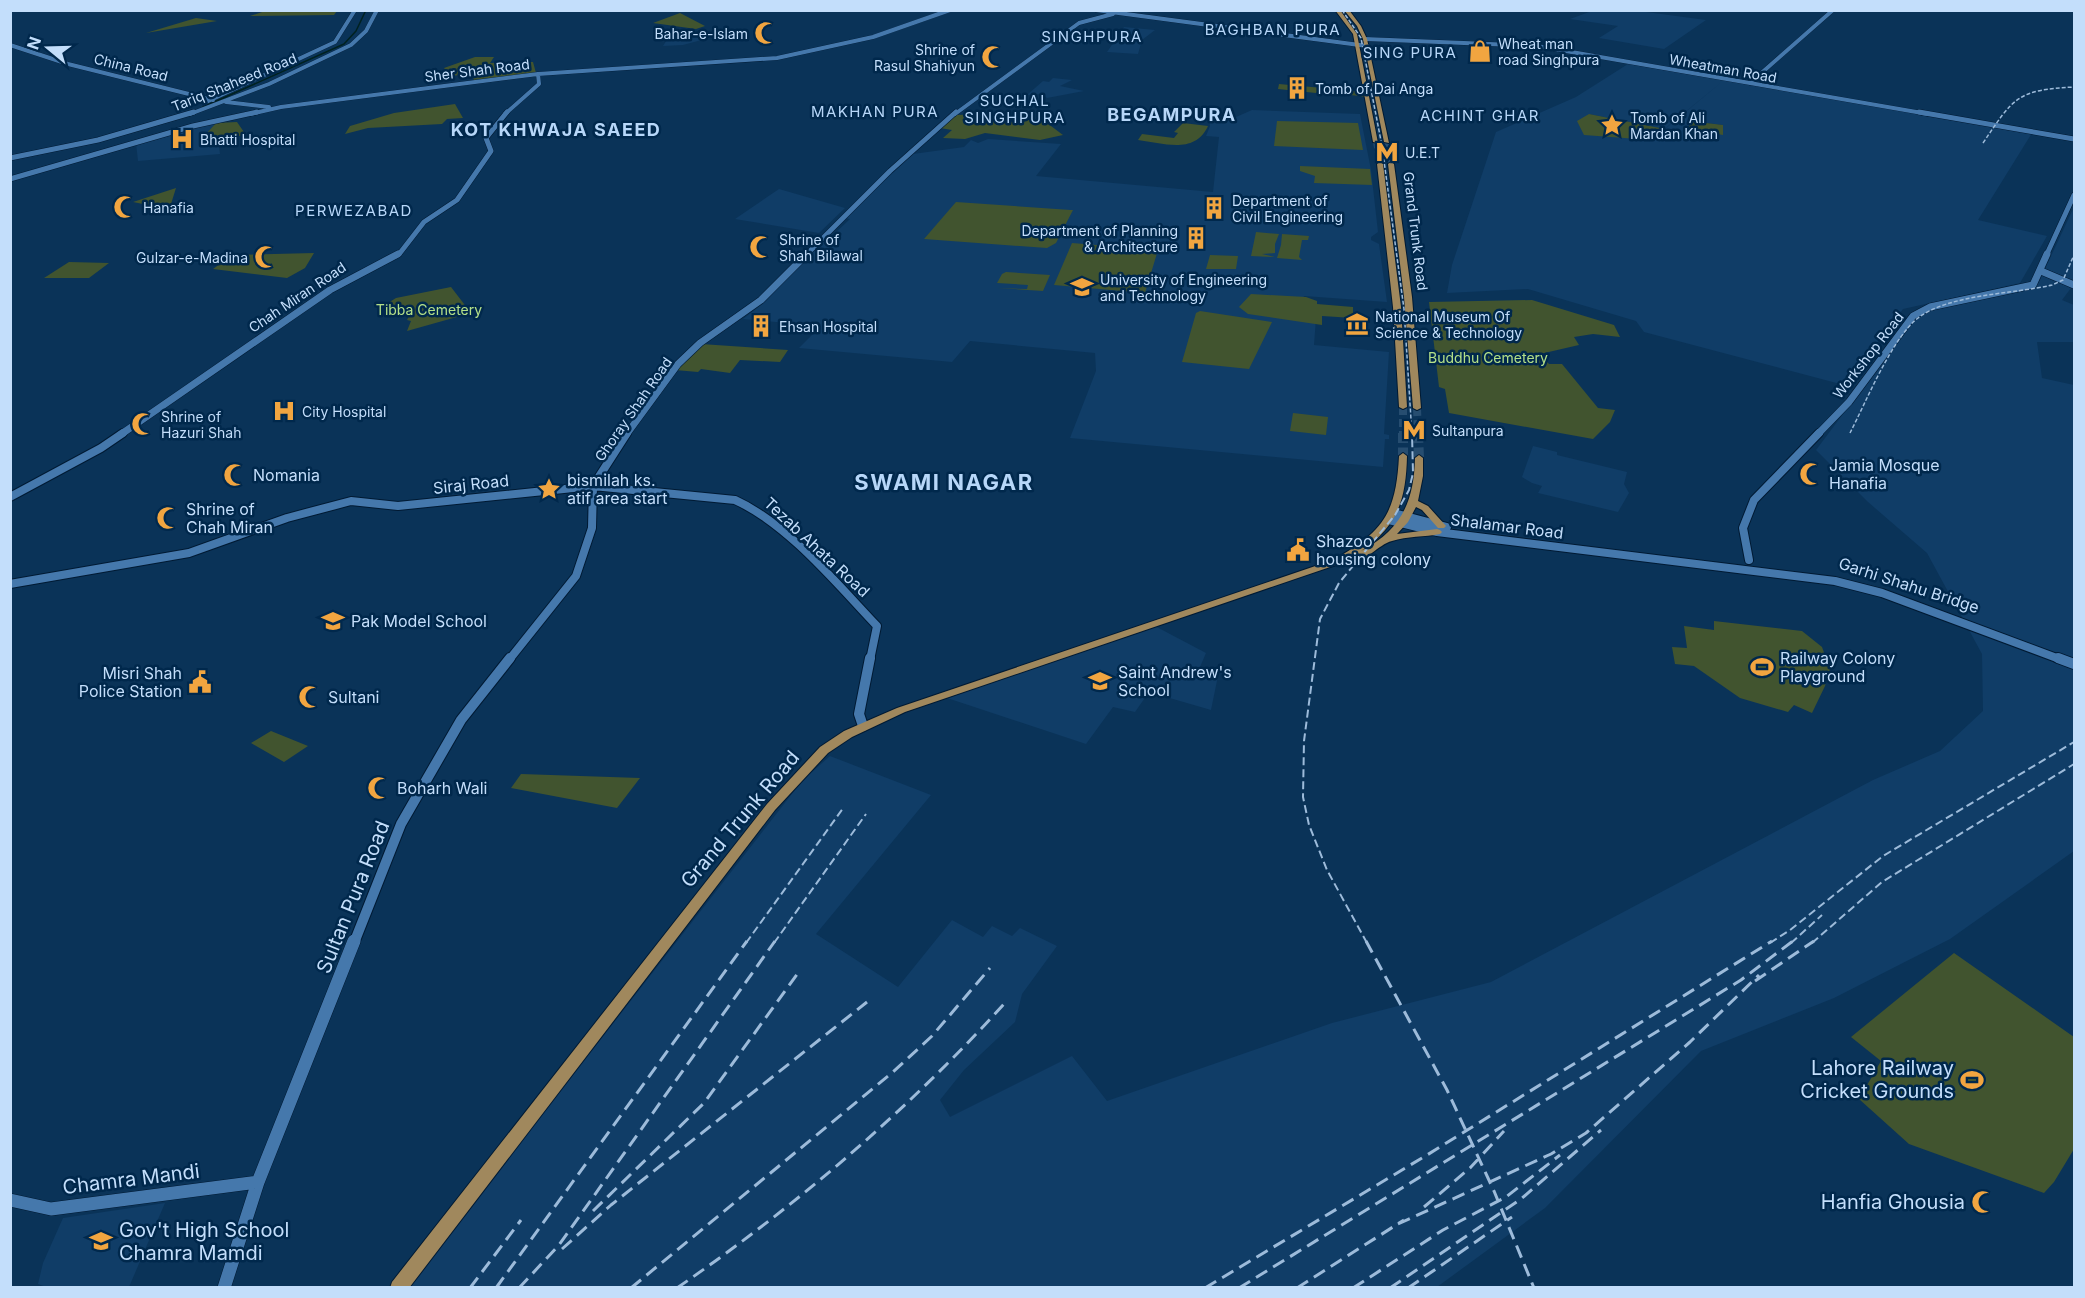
<svg xmlns="http://www.w3.org/2000/svg" width="2085" height="1298" viewBox="0 0 2085 1298" font-family="Inter,sans-serif">
<style>
.built{fill:#103d67;fill-rule:evenodd}
.green{fill:#41542f}
.lines{fill:none;stroke-linecap:round;stroke-linejoin:round}
.stream{stroke:#012220;stroke-width:1.5}
.primary-tunnel-far2{stroke:#264d70;stroke-width:6;stroke-dasharray:6 3;stroke-linecap:butt}
.primary-tunnel-far1{stroke:#264d70;stroke-width:8;stroke-dasharray:8 4;stroke-linecap:butt}
.primary-tunnel{stroke:#264d70;stroke-width:10;stroke-dasharray:10 4.5;stroke-linecap:butt}
.secondary-far5-casing{stroke:#011a33;stroke-width:4.5}
.secondary-far4-casing{stroke:#011a33;stroke-width:6}
.secondary-far3-casing{stroke:#011a33;stroke-width:8}
.secondary-far2-casing{stroke:#011a33;stroke-width:10}
.secondary-far1-casing{stroke:#011a33;stroke-width:12}
.secondary-casing{stroke:#011a33;stroke-width:14}
.primary-casing{stroke:#011a33;stroke-width:2}
.secondary-far5{stroke:#4578ac;stroke-width:4}
.secondary-far4{stroke:#4578ac;stroke-width:5}
.secondary-far3{stroke:#4578ac;stroke-width:7}
.secondary-far2{stroke:#4578ac;stroke-width:8}
.secondary-far1{stroke:#4578ac;stroke-width:10}
.secondary{stroke:#4578ac;stroke-width:13}
.primary{fill:#a0885d;fill-rule:evenodd}
.rail-far2{stroke:#9dbbda;stroke-width:1.5;stroke-dasharray:4 2;stroke-linecap:butt}
.rail-far1{stroke:#9dbbda;stroke-width:2;stroke-dasharray:8 4;stroke-linecap:butt}
.rail{stroke:#9dbbda;stroke-width:3;stroke-dasharray:13 7;stroke-linecap:butt}
.labels{text-anchor:middle;dominant-baseline:central;stroke-width:5;stroke-linejoin:round;paint-order:stroke}
.far-poi-label{font-size:14px;fill:#c3defb;stroke:#00284c;text-anchor:start}
.far-street-label{font-size:14px;fill:#c3defb;stroke:#00284c}
.far-park-label{font-size:14px;fill:#b4e088;stroke:#00284c}
.far-neighbourhood-label{font-size:15px;letter-spacing:1.5px;fill:#b7d7f9;stroke:#00284c}
.poi-label{font-size:16px;fill:#c3defb;stroke:#00284c;text-anchor:start}
.street-label{font-size:16px;fill:#c3defb;stroke:#00284c}
.far-district-label{font-size:18px;font-weight:bold;letter-spacing:1.5px;fill:#b7d7f9;stroke:#00284c}
.near-street-label{font-size:20px;fill:#c3defb;stroke:#00284c}
.near-poi-label{font-size:20px;fill:#c3defb;stroke:#00284c;text-anchor:end}
.district-label{font-size:22px;font-weight:bold;letter-spacing:1.5px;fill:#b7d7f9;stroke:#00284c}
</style>
<rect width="100%" height="100%" fill="#0a3358"/>
<!-- built -->
<path class="built" d="M1639,11l67,9 -42,29 -65,-11 19,-12 -48,-7 22,-8z
M1124,27l31,3 -13,10 -4,14 -31,-2z
M685,30l19,3 16,2 -37,10 -20,1 5,-8z
M1628,64l404,69 -54,87 69,16 -27,47 -117,26 -59,76 -200,-53 -8,-11 -108,-32 -81,4 5,-28 44,-133 80,-35zM1723,81l-72,59 -62,-26 76,15zM1690,121l33,4v9l-34,-5z
M1053,78l19,2 -12,6 24,5 -37,7 -5,-4 -15,1 16,-14 6,1z
M1252,110l108,4 11,56 7,62 -7,5v3l8,4 8,58 -83,-6 -1,2 14,7 -3,40 75,7 -5,82 5,1v4h-4l-2,28 -313,-29 26,-67 -1,-18 -125,-12 -18,21 -153,-14 22,-22 -78,-7 22,-17 60,-64h5l20,-19 -5,-1 68,-64 51,-7 7,-7 7,3 10,-4 73,5 -25,32 177,16 6,-55 -13,-1 4,-10 -1,-7 18,2z
M216,123l4,31 -82,7 -2,-18z
M779,189l66,19 -26,25 -84,-14z
M2074,207v77l-12,16 12,5v37h-37l5,36 32,7v466l-124,88 -116,59 -133,53 -156,157 -108,79 -1030,1 395,-507 28,-25 101,39 -115,139 82,53 54,-67 31,17 9,-11 20,10 8,-8 37,18 -35,48 -7,28 -51,48 -24,30 10,17 122,-61 35,45 225,-78 159,-41 382,-202 67,-29 43,-40 -1,-57 -55,-101 -59,-51 -52,-52 103,-137 119,-29z
M1533,446l24,6v3l70,17 -3,12 5,9 -11,19 -80,-19 4,-7 -10,-3 -10,-6z
M1151,624l55,29 -6,14 19,4 -8,39 -62,-18 -14,20 -22,-5 -27,37 -145,-48z
M165,1203l-36,84 -80,1 -11,-4 5,-21 20,-45z"/>
<!-- green -->
<path class="green" d="M268,10h69v1l-3,4 -84,1z
M680,13l25,13 -9,3 -43,-6z
M196,18l21,3 -71,12z
M475,57h19l-4,6 43,-1 3,11 -62,7 -2,-6 -22,2 -6,-8z
M1279,84l87,8 1,5 -49,-6 -2,2 -38,-4z
M455,104l8,14 -16,1 -5,5 -74,4 -23,6 5,-8 44,-13z
M984,114l-3,4 4,2 36,3 7,-3h15l20,15 -23,5 -55,-7 -20,6 -22,-1 9,-8 -12,-2 16,-13z
M1589,114l76,15 -14,11 -67,-5 -7,-14z
M1277,121l81,2 5,27 -89,-4z
M1690,121l33,4v10l-34,-6z
M237,122l9,13 -21,3 1,4 -7,1 -3,-7 -9,-3 9,-10z
M1183,123l25,3c-13,29 -45,17 -70,14l4,-6 32,4 4,-5 -4,-1z
M1300,166l70,3 2,16 -58,-2 1,-7 -15,-5z
M176,188l-5,16 -18,2 -20,-4z
M956,202l115,8h2l-17,33 -9,5 -123,-9z
M1256,232l23,2 -4,10v9l-13,1 13,3 -24,-1z
M1282,234l27,2 -1,4h-6l-3,17 3,3 -25,-2 4,-13z
M1072,243l86,7 -13,43 -91,-8z
M314,253l-9,15 -18,10 -74,-9 19,-14z
M1210,255l28,1 -2,13h-30z
M69,262l40,1 -20,15h-45z
M1006,272l44,3 -7,16 -46,-3 30,1 1,-4 -31,-2 5,-9z
M451,287l20,26 -64,18 4,-10 -4,-1 5,-10 -24,-7 8,-5z
M1251,294l55,3 11,4v3l36,3v11l-31,-2v9l-74,-11 -9,-7z
M1532,300l82,25 6,12 -27,-3 -19,3 5,8 -39,9 9,10h13l36,44 17,2 -5,12 -17,17 -144,-26 -4,-24 -6,-2 -10,-85z
M1200,311l72,11 -23,47 -67,-7 14,-49z
M701,344l87,6 -8,12 -40,-2 -10,13 -29,-4 -3,3 -23,-2z
M1293,413l35,4 -2,18 -36,-4z
M1714,621l88,10 20,16 8,22 -5,17 -13,27 -18,-8 -6,7 -48,-14 -46,-32 -19,-2 -3,-17 15,1 -3,-22 30,4z
M271,731l37,15 -24,16 -33,-19z
M521,774l119,4 -23,30 -106,-20z
M1954,953l120,84v112l-20,33 -10,11 -135,-49 -50,-45 22,-38 -30,-24z"/>
<g class="lines">
<!-- stream -->
<path class="stream" d="M203,107l141,-63 12,-13 10,-21"/>
<!-- primary-tunnel-far2 -->
<path class="primary-tunnel-far2" d="M1376,142l4,22
M1387,142l4,22"/>
<!-- primary-tunnel-far1 -->
<path class="primary-tunnel-far1" d="M1403,407v28
M1417,408l1,27"/>
<!-- primary-tunnel -->
<path class="primary-tunnel" d="M1403,433v23
M1418,433l1,25"/>
<!-- secondary-far5 casing -->
<g class="secondary-far5-casing">
<path id="secondary-far5" d="M1096,10l271,36
M1365,39l172,7 391,68
M10,45l58,19 145,36
M1750,83l83,-73
M226,102l43,5
M204,103l131,-61 20,-32
M190,114l79,-30 82,-39 15,-14 11,-21
M250,114l31,-7 257,-33 239,-16 96,-21 77,-27
M505,114l34,-30 -1,-10
M955,114l124,-91 34,-9"/>
</g>
<!-- secondary-far4 casing -->
<g class="secondary-far4-casing">
<path id="secondary-far4" d="M1919,112l155,27
M10,158l88,-18 96,-28
M10,179l183,-53 64,-14
M395,256l5,-3 24,-31 33,-22 34,-49 -5,-13 21,-26
M805,256l85,-85 66,-59
M2046,256l28,-61"/>
</g>
<!-- secondary-far3 casing -->
<g class="secondary-far3-casing">
<path id="secondary-far3" d="M2041,271l33,14
M120,435l210,-145 68,-36
M626,435l52,-71 22,-21 61,-43 46,-46
M1817,435l32,-33 64,-86 17,-9 103,-22 14,-31"/>
</g>
<!-- secondary-far2 casing -->
<g class="secondary-far2-casing">
<path id="secondary-far2" d="M10,497l91,-49 22,-15
M1394,513l53,14
M1389,520l48,12 398,49 47,12 180,67
M1749,560l-6,-32 11,-28 65,-67
M10,584l179,-31 98,-35 64,-17 47,5 195,-20 142,14c53,24 102,84 142,126l-7,34
M509,660l67,-84 16,-48 1,-42 34,-53"/>
</g>
<!-- secondary-far1 casing -->
<g class="secondary-far1-casing">
<path id="secondary-far1" d="M2058,658l16,6
M863,726l-4,-12 11,-56
M354,943l47,-119 60,-104 49,-62"/>
</g>
<!-- secondary casing -->
<g class="secondary-casing">
<path id="secondary" d="M10,1200l41,9 207,-27
M224,1288l34,-106 96,-241"/>
</g>
<!-- primary casing -->
<g class="primary-casing">
<path id="primary" d="M1335,10h5l17,24 21,109 -5,-1 -20,-108z
M1344,10h5l12,16 6,13 22,104 -5,-1 -21,-103 -6,-13z
M1380,162l3,2 18,143 6,100 -4,2 -4,-2 -6,-100 -16,-143z
M1391,162l3,2 18,133 9,111 -4,2 -4,-2 -9,-111 -16,-133z
M1403,453l4,3c-1,43 -9,70 -46,95 40,-21 53,-49 54,-93l4,-3 4,3v18l-5,25 10,5 18,20 -2,2h-6l-16,-18 -6,-3 -8,15 -11,12 40,-5 3,1 2,2 -2,2c-15,3 -33,2 -48,7 -15,4 -27,23 -43,21l-2,-2 -8,4 -434,148 -53,25 -24,16 -53,57 -366,478h-19l2,-6 375,-478 53,-57 24,-16 53,-23 436,-148c50,-28 63,-46 66,-104z"/>
</g>
<!-- secondary-far5 -->
<use href="#secondary-far5" class="secondary-far5"/>
<!-- secondary-far4 -->
<use href="#secondary-far4" class="secondary-far4"/>
<!-- secondary-far3 -->
<use href="#secondary-far3" class="secondary-far3"/>
<!-- secondary-far2 -->
<use href="#secondary-far2" class="secondary-far2"/>
<!-- secondary-far1 -->
<use href="#secondary-far1" class="secondary-far1"/>
<!-- secondary -->
<use href="#secondary" class="secondary"/>
<!-- primary -->
<use href="#primary" class="primary"/>
<!-- rail-far2 -->
<path class="rail-far2" d="M1342,10l19,28 21,108 22,163 8,126
M1983,143c31,-46 34,-53 91,-56
M1850,433c16,-31 42,-95 68,-115 31,-24 96,-24 134,-33l11,-5 11,-25"/>
<!-- rail-far1 -->
<path class="rail-far1" d="M746,943l98,-136
M774,943l92,-129
M1367,943l-40,-73 -18,-45 -6,-28 1,-56 16,-122 19,-36 56,-68 14,-25 4,-17 -1,-40
M1770,943l20,-13 93,-74 191,-114
M1791,943l31,-28
M1812,943l70,-61 192,-118"/>
<!-- rail -->
<path class="rail" d="M1366,941l81,149 47,101 40,97
M1755,981l59,-40
M1424,1207l46,-39 34,-37
M593,1211l111,-108 94,-130
M1398,1224l153,-70 35,-21 104,-91 69,-67
M562,1249l49,-44 256,-203
M470,1288l51,-68
M496,1288l251,-347
M519,1288l40,-43 216,-304
M631,1288l262,-216 39,-36 58,-68
M677,1288c118,-81 231,-178 327,-284
M1205,1288l222,-133 345,-214
M1239,1288l502,-308 52,-39
M1297,1288l107,-68
M1353,1288l90,-58 63,-33 54,-42
M1390,1288l131,-89 80,-69
M1408,1288l104,-71"/>
</g>
<!-- icons -->
<defs>
<g id="mosque-bare" transform="scale(1.8)"><path d="M3.5-4.9A6 6 0 1 0 3.5 4.9A5 5 0 1 1 3.5-4.9Z" fill="#f1a540" stroke="#00284c" stroke-width="2.5" paint-order="stroke"/></g>
<g id="shop-bare" transform="scale(1.8)"><path d="M-5-2.5h2.3a2.7 3.5 0 0 1 5.4 0H5L5.5 6h-11ZM-1.5-2.5h3a1.5 2.3 0 0 0-3 0Z" fill="#f1a540" stroke="#00284c" stroke-width="2.5" paint-order="stroke"/></g>
<g id="building-bare" transform="scale(1.8)"><path d="M-4-6H4V6H1V3H-1V6H-4ZM-2.5-4.3h1.7v1.8h-1.7ZM.8-4.3h1.7v1.8H.8ZM-2.5-1h1.7V.8h-1.7ZM.8-1h1.7V.8H.8Z" fill="#f1a540" stroke="#00284c" stroke-width="2.5" paint-order="stroke"/></g>
<g id="sight-bare" transform="scale(1.8)"><path d="M0-6L1.8-2.2L6-1.7L2.9 1.2L3.7 5.4L0 3.3L-3.7 5.4L-2.9 1.2L-6-1.7L-1.8-2.2Z" fill="#f1a540" stroke="#00284c" stroke-width="2.5" paint-order="stroke"/></g>
<g id="hospital-bare" transform="scale(1.8)"><path d="M-5-5h3v3.5h4V-5h3V5h-3V1.5h-4V5h-3Z" fill="#f1a540" stroke="#00284c" stroke-width="2.5" paint-order="stroke"/></g>
<g id="metro-bare" transform="scale(1.8)"><path d="M-5.5 5V-5H-3L0 0L3-5H5.5V5H3V-.5L0 4L-3-.5V5Z" fill="#f1a540" stroke="#00284c" stroke-width="2.5" paint-order="stroke"/></g>
<g id="university-bare" transform="scale(1.8)"><path d="M0-5L7-2L0 1L-7-2ZM-4 1L0 2.5L4 1V4Q0 6-4 4Z" fill="#f1a540" stroke="#00284c" stroke-width="2.5" paint-order="stroke"/></g>
<g id="museum-bare" transform="scale(1.8)"><path d="M0-6L6-3V-2H-6V-3ZM-5-1h2V3h-2ZM-1-1h2V3h-2ZM3-1h2V3H3ZM-6 4H6V6H-6Z" fill="#f1a540" stroke="#00284c" stroke-width="2.5" paint-order="stroke"/></g>
<g id="civic-bare" transform="scale(1.8)"><path d="M-.6-6.5H3V-4.5H.6V-3L4-1V1h2V6H-6V1h2V-1L-.6-3ZM-1.2 2.5V6h2.4V2.5Z" fill="#f1a540" stroke="#00284c" stroke-width="2.5" paint-order="stroke"/></g>
<g id="school-bare" transform="scale(1.8)"><path d="M0-5L7-2L0 1L-7-2ZM-4 1L0 2.5L4 1V4Q0 6-4 4Z" fill="#f1a540" stroke="#00284c" stroke-width="2.5" paint-order="stroke"/></g>
<g id="stadium-bare" transform="scale(1.8)"><path d="M0-5a6.5 5 0 1 0 0 10a6.5 5 0 1 0 0-10ZM-3.5-1.8h7v3.6h-7Z" fill="#f1a540" stroke="#00284c" stroke-width="2.5" paint-order="stroke"/></g>
</defs>
<g fill-rule="evenodd">
<use href="#mosque-bare" x="766" y="33"/>
<use href="#shop-bare" x="1480" y="51"/>
<use href="#mosque-bare" x="993" y="57"/>
<use href="#building-bare" x="1297" y="88"/>
<use href="#sight-bare" x="1612" y="125"/>
<use href="#hospital-bare" x="182" y="139"/>
<use href="#metro-bare" x="1387" y="152"/>
<use href="#mosque-bare" x="125" y="207"/>
<use href="#building-bare" x="1214" y="208"/>
<use href="#building-bare" x="1196" y="238"/>
<use href="#mosque-bare" x="761" y="247"/>
<use href="#mosque-bare" x="266" y="257"/>
<use href="#university-bare" x="1082" y="287"/>
<use href="#museum-bare" x="1357" y="324"/>
<use href="#building-bare" x="761" y="326"/>
<use href="#hospital-bare" x="284" y="411"/>
<use href="#mosque-bare" x="143" y="424"/>
<use href="#metro-bare" x="1414" y="430"/>
<use href="#mosque-bare" x="1811" y="474"/>
<use href="#mosque-bare" x="235" y="475"/>
<use href="#sight-bare" x="549" y="489"/>
<use href="#mosque-bare" x="168" y="518"/>
<use href="#civic-bare" x="1298" y="550"/>
<use href="#school-bare" x="333" y="621"/>
<use href="#stadium-bare" x="1762" y="667"/>
<use href="#school-bare" x="1100" y="681"/>
<use href="#civic-bare" x="200" y="682"/>
<use href="#mosque-bare" x="310" y="697"/>
<use href="#mosque-bare" x="379" y="788"/>
<use href="#stadium-bare" x="1972" y="1080"/>
<use href="#mosque-bare" x="1983" y="1202"/>
<use href="#school-bare" x="101" y="1241"/>
</g>
<g class="labels">
<!-- far-poi labels -->
<g class="far-poi-label">
<text x="748" y="33" text-anchor="end">Bahar-e-Islam</text>
<text x="1498" y="43">Wheat man<tspan x="1498" dy="16">road Singhpura</tspan></text>
<text x="975" y="49" text-anchor="end">Shrine of<tspan x="975" dy="16">Rasul Shahiyun</tspan></text>
<text x="1315" y="88">Tomb of Dai Anga</text>
<text x="1630" y="117">Tomb of Ali<tspan x="1630" dy="16">Mardan Khan</tspan></text>
<text x="200" y="139">Bhatti Hospital</text>
<text x="1405" y="152">U.E.T</text>
<text x="1232" y="200">Department of<tspan x="1232" dy="16">Civil Engineering</tspan></text>
<text x="143" y="207">Hanafia</text>
<text x="1178" y="230" text-anchor="end">Department of Planning<tspan x="1178" dy="16">&amp; Architecture</tspan></text>
<text x="779" y="239">Shrine of<tspan x="779" dy="16">Shah Bilawal</tspan></text>
<text x="248" y="257" text-anchor="end">Gulzar-e-Madina</text>
<text x="1100" y="279">University of Engineering<tspan x="1100" dy="16">and Technology</tspan></text>
<text x="1375" y="316">National Museum Of<tspan x="1375" dy="16">Science &amp; Technology</tspan></text>
<text x="779" y="326">Ehsan Hospital</text>
<text x="302" y="411">City Hospital</text>
<text x="161" y="416">Shrine of<tspan x="161" dy="16">Hazuri Shah</tspan></text>
<text x="1432" y="430">Sultanpura</text>
</g>
<!-- far-street labels -->
<g class="far-street-label">
<text transform="translate(131 67) rotate(14)">China Road</text>
<text transform="translate(1723 68) rotate(10)">Wheatman Road</text>
<text transform="translate(477 70) rotate(-7)">Sher Shah Road</text>
<text transform="translate(234 82) rotate(-22)">Tariq Shaheed Road</text>
<text transform="translate(1416 231) rotate(83)">Grand Trunk Road</text>
<text transform="translate(297 297) rotate(-34)">Chah Miran Road</text>
<text transform="translate(1868 355) rotate(-52)">Workshop Road</text>
<text transform="translate(633 409) rotate(-55)">Ghoray Shah Road</text>
</g>
<!-- far-park labels -->
<g class="far-park-label">
<text x="429" y="309">Tibba Cemetery</text>
<text x="1488" y="357">Buddhu Cemetery</text>
</g>
<!-- far-neighbourhood labels -->
<g class="far-neighbourhood-label">
<text x="1273" y="29">BAGHBAN PURA</text>
<text x="1092" y="36">SINGHPURA</text>
<text x="1410" y="52">SING PURA</text>
<text x="1015" y="100">SUCHAL<tspan x="1015" dy="17">SINGHPURA</tspan></text>
<text x="875" y="111">MAKHAN PURA</text>
<text x="1480" y="115">ACHINT GHAR</text>
<text x="354" y="210">PERWEZABAD</text>
</g>
<!-- poi labels -->
<g class="poi-label">
<text x="1829" y="465">Jamia Mosque<tspan x="1829" dy="18">Hanafia</tspan></text>
<text x="253" y="475">Nomania</text>
<text x="567" y="480">bismilah ks.<tspan x="567" dy="18">atif area start</tspan></text>
<text x="186" y="509">Shrine of<tspan x="186" dy="18">Chah Miran</tspan></text>
<text x="1316" y="541">Shazoo<tspan x="1316" dy="18">housing colony</tspan></text>
<text x="351" y="621">Pak Model School</text>
<text x="1780" y="658">Railway Colony<tspan x="1780" dy="18">Playground</tspan></text>
<text x="1118" y="672">Saint Andrew's<tspan x="1118" dy="18">School</tspan></text>
<text x="182" y="673" text-anchor="end">Misri Shah<tspan x="182" dy="18">Police Station</tspan></text>
<text x="328" y="697">Sultani</text>
<text x="397" y="788">Boharh Wali</text>
</g>
<!-- street labels -->
<g class="street-label">
<text transform="translate(471 484) rotate(-6)">Siraj Road</text>
<text transform="translate(1507 526) rotate(7)">Shalamar Road</text>
<text transform="translate(817 547) rotate(43)">Tezab Ahata Road</text>
<text transform="translate(1909 585) rotate(18)">Garhi Shahu Bridge</text>
</g>
<!-- far-district labels -->
<g class="far-district-label">
<text x="1172" y="114">BEGAMPURA</text>
<text x="556" y="129">KOT KHWAJA SAEED</text>
</g>
<!-- near-street labels -->
<g class="near-street-label">
<text transform="translate(740 819) rotate(-50)">Grand Trunk Road</text>
<text transform="translate(353 897) rotate(-68)">Sultan Pura Road</text>
<text transform="translate(131 1179) rotate(-7)">Chamra Mandi</text>
</g>
<!-- near-poi labels -->
<g class="near-poi-label">
<text x="1954" y="1068">Lahore Railway<tspan x="1954" dy="23">Cricket Grounds</tspan></text>
<text x="1965" y="1202">Hanfia Ghousia</text>
<text x="119" y="1230" text-anchor="start">Gov't High School<tspan x="119" dy="23">Chamra Mamdi</tspan></text>
</g>
<!-- district labels -->
<g class="district-label">
<text x="944" y="482">SWAMI NAGAR</text>
</g>
</g>
<!-- border -->
<rect width="2085" height="1298" fill="none" stroke="#c3defb" stroke-width="24"/>
<!-- north arrow -->
<g transform="translate(48 48) rotate(289)" stroke="#00284c" stroke-width="4.5" paint-order="stroke">
<path d="M0-4.5L10 22L0 15L-10 22Z" fill="#c3defb"/>
<text y="-9" font-size="16" font-weight="bold" text-anchor="middle" fill="#c3defb">N</text>
</g>
</svg>
